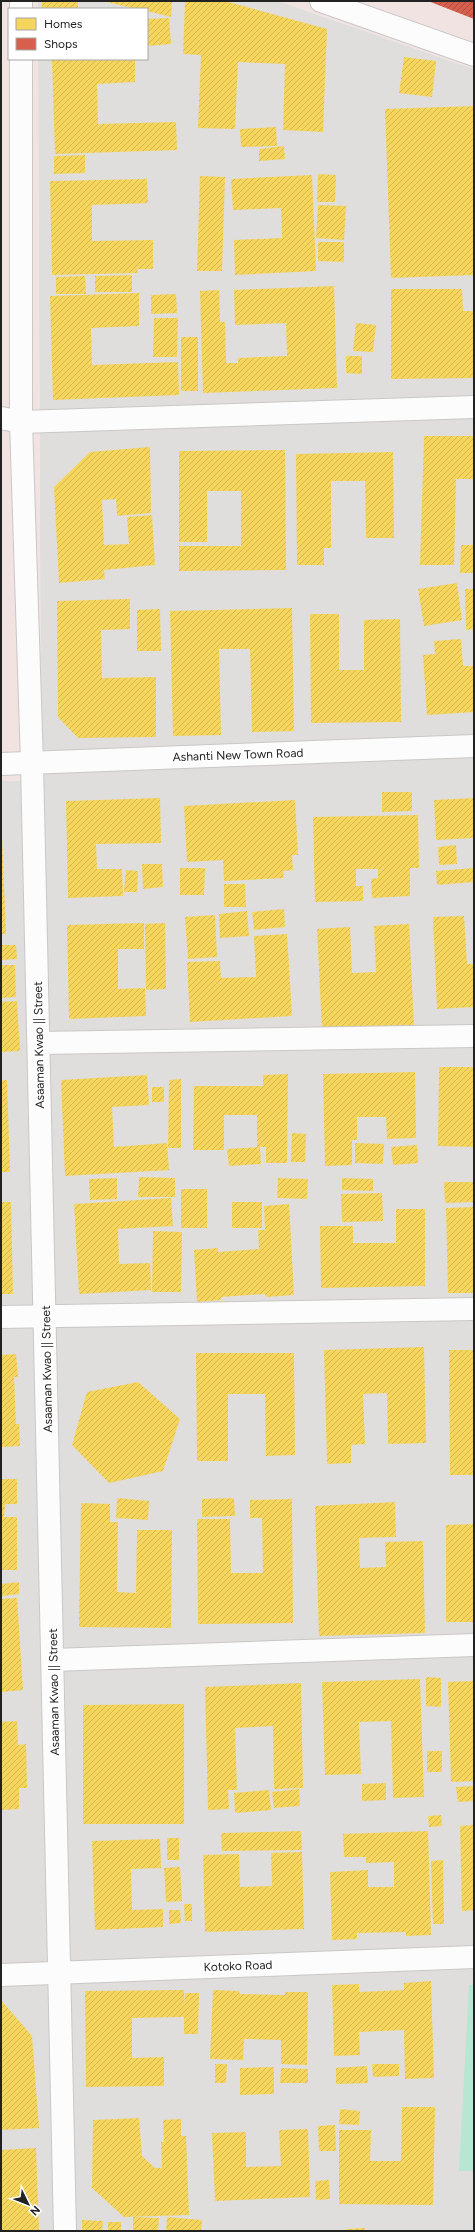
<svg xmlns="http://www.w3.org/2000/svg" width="475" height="2232" viewBox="0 0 475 2232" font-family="Figtree,sans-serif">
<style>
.residential{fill:#dfdedc}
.commercial{fill:#f1e3e1}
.pitch{fill:#b7e6d2}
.homes{fill:url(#homes-hatch)}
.shops{fill:url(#shops-hatch)}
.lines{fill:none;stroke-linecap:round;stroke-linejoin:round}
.minor-casing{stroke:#c9c8c7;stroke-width:24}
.tertiary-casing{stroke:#c9c8c7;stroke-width:24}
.minor{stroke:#fdfcfc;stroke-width:22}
.tertiary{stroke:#fdfcfc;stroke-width:22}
.labels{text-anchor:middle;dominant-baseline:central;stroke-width:4;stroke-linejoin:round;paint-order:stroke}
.street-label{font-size:12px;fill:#222;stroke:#fff}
</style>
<defs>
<pattern id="homes-hatch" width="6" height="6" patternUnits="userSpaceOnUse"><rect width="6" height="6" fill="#f6d55c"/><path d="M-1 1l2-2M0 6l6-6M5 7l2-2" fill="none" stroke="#d3b750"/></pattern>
<pattern id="shops-hatch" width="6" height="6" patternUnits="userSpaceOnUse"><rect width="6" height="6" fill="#d6604d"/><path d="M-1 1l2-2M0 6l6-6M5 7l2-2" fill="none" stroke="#ad4f40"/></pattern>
</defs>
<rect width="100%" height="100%" fill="#f0eeeb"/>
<!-- residential -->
<path class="residential" d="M38,1h240l196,68v2162h-473v-1450l40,-1 -3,-721h109v-50h-109z"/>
<!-- commercial -->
<path class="commercial" d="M1,1h37v8h-29v50h29l3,721 -40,1z
M278,1h196v68z"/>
<!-- pitch -->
<path class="pitch" d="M469,1985h5v186h-15z"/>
<!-- homes -->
<path class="homes" d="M42,1h36v8h-36z
M172,1l-1,16 -24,-6v-2h-10l-31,-7z
M185,1h40l102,28 -4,103 -40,-2 2,-66 -47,-2 -3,67 -37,-1 3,-73 -18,-1z
M169,18l2,26 -24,2v-27z
M404,57l32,4 -4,36 -33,-4z
M135,59v23l-38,2 1,40 78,-2 1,28 -122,4 -3,-94z
M474,106v169l-83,3 -6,-169z
M276,127l1,19 -36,1 -1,-18z
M284,146l1,13 -26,2v-12z
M85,155v18l-31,1v-18z
M318,174l18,1 -1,27h-18z
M312,175l4,96 -81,4 -1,-35 48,-2 -1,-30 -48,2 -2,-31z
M200,176l25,1 -3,94h-25z
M147,179l1,24 -56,2v36l61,-1v29h-16l1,4 -86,2 -2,-94z
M318,205l28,1 -2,34 -28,-2z
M318,242h26v20l-26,-1z
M132,275v17h-37v-16z
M85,276l1,18h-30v-17z
M334,286l3,102 -134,5 -3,-102 19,-1 1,32h5l1,41h12v-5l49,-2 -1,-33 -51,2 -1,-35z
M391,289h71l1,22h11v67l-83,1z
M139,293v33l-48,2 1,37 86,-3 1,33 -126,5 -3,-104z
M176,294l1,19 -26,1v-19z
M154,318h24l-1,39h-24z
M356,323l20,2 -3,27 -20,-1z
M181,337h17v54h-17z
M346,356h16v18l-16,-1z
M424,436h50v43h-18l-2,86h-34z
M150,447l1,66 -34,3 -1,-17 -14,1 2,45 25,-1 -2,-27 25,-2 3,50 -51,5 1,9 -46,4 -5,-96 36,-35z
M285,450l1,120 -107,1v-25h62v-55h-34v51h-28v-91z
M393,452l1,86h-28l-1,-57h-34v67h-7v17h-27l-1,-111z
M461,545h13v28h-14z
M457,583l5,37 -38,6 -6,-37z
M465,589h9v40l-8,1z
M130,599v30l-29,1 1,48 54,-1v60l-78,1 -20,-21 -1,-116z
M292,608l2,123 -42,1 -2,-83h-31l2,86 -48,1 -3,-125z
M160,609l1,42h-24v-41z
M310,614h29v56h25v-50l36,-1 1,103 -90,1z
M461,639l2,27h11v46l-47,3 -4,-60 12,-1 -1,-13z
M382,792h30v19l-30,1z
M160,798l1,45 -65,1 1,25h25l1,27 -55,2 -2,-97z
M474,798v40l-38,2 -2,-40z
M295,800l3,55h-6l1,15 -10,1 1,7 -60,3 -1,-21 -36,2 -3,-56z
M1,811l5,123h-5z
M418,815l1,53h-9v28l-38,2 -1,-19 7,-1v-9h-22v17h7v15l-48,1 -2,-85z
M456,845l1,19 -18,1 -1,-18z
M142,864h20l1,23 -20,2z
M180,868h25l-1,27h-24z
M474,868v14l-37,3 -1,-14z
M126,870l12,1 -1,21h-13z
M224,884h21l1,23h-22z
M284,909l1,18 -31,3 -2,-18z
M247,911l2,25 -29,2 -1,-24z
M215,915l2,42 -29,2 -3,-42z
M464,916l3,48h7v43l-37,2 -4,-92z
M144,923v26h-26v40l27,-1 1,28 -77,3 -2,-94z
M165,923l1,66 -20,1 -1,-66z
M409,924l5,101 -92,6 -5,-102 33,-2 2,46 24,-1 -2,-46z
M287,934l5,82 -102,6 -3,-60 33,-1 1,17 35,-1 -2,-41z
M1,945h15l1,14 -15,1z
M1,965h14l1,32 -15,1z
M17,1001l3,50 -19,1v-50z
M439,1067h35v80l-36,-1z
M415,1072l1,66 -29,1 -1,-22h-29v23h-5v25l-27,1 -2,-92z
M288,1074l-1,89h-21v-16h-9v-32h-33v35h-31l1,-64h69v-11z
M147,1075l2,30 -37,2 2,40 53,-4 2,27 -104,6 -4,-96z
M181,1079v69h-13l1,-68z
M7,1080l3,92h-9v-91z
M152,1087h12v15h-12z
M292,1133l14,1 -1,28h-14z
M355,1143l29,1 -1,20 -28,-1z
M417,1145l1,18 -25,2 -2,-18z
M260,1147l1,17 -32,2 -2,-17z
M139,1177l36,1v19h-37z
M117,1178v21l-27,1 -1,-21z
M278,1178l30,1 -1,20 -30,-1z
M342,1178l31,1v12l-31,-1z
M444,1182h30v20l-29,1z
M181,1189h26v39h-26z
M382,1193l1,28 -41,1 -1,-28z
M171,1198l2,28 -55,3 1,35 31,-1 1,27 -72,4 -5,-90z
M1,1202h10l2,92h-12z
M232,1202h30v26h-30z
M289,1204l5,91 -28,2 -1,-3 -44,3v3l-24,2 -3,-52 24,-2v4l41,-3 -1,-19h7l-1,-24z
M474,1207v86h-26l-2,-85z
M396,1209h29v77l-104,2 -1,-62h33v17h43z
M153,1231l29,1 -1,60h-29z
M424,1347l2,96 -38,1 -1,-51 -24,1 2,50 -14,1v18l-24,1 -3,-114z
M449,1350h25v125h-24z
M196,1353h98l1,102 -29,1 -1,-62h-37v67h-31z
M16,1354l2,23h-4l2,47h3l1,22 -19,1v-92z
M138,1382l42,37 -17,52 -54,12 -37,-38 15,-53z
M1,1479h16v25h-12l-1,13h13v53h-16z
M117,1498l32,3 -1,19 -32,-2z
M234,1498l1,18 -33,1v-18z
M292,1499l1,124 -95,1 -1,-105h33l1,54h32l-1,-55h-12v-18z
M395,1502l1,35 -37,1 1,30 26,-1 -1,-25 38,-1 2,92 -106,3 -4,-130z
M81,1503l29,1v18h8l-1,70 19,1 1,-63h35l-1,98 -92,-1z
M473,1524l1,98h-28v-97z
M19,1582v12l-18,2v-12z
M17,1598l6,92 -22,2v-93z
M426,1677l15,1v29l-15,-1z
M420,1679l4,118 -31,1 -2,-77 -32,1 2,52 -36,1 -3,-93z
M474,1681v100l-23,1 -3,-100z
M301,1683l2,105 -29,1 -1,-63 -38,2 2,62h-9l1,19 -21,1 -3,-123z
M184,1704v120h-101v-119z
M17,1721l1,24 8,-1 1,44h-8v21l-18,1v-88z
M427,1751h15v21h-15z
M386,1783v17l-24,1v-17z
M474,1786v15l-16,1 -2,-15z
M299,1789l1,17 -26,2 -2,-16z
M269,1790l2,20 -36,3 -1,-20z
M441,1815l1,11 -13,1 -1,-11z
M474,1825v85l-12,1 -2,-85z
M301,1831l1,19 -80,1 -1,-18z
M428,1831l3,104 -25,1v-4l-49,1v6l-25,1 -2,-68 38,-2v17h26v-25l-28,1v-6h-22l-1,-23z
M167,1838h12v22h-12z
M160,1839l1,29 -30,1 1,41 31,-1v18l-68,3 -3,-89z
M302,1852l2,77 -99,3 -2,-77 36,-1 1,33 32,-1 -1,-33z
M443,1860l1,64h-11l-2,-63z
M180,1867l2,34 -16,1 -2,-34z
M184,1904h8v17h-7z
M169,1910h11l1,13 -12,1z
M431,1981l3,97 -29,1 -1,-49 -45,2 1,23 -26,1 -2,-71 27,-1v8l45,-2v-7z
M184,1990v16l1,-13h14l-1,41h-14v-17l-52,1v40l32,-1v29l-78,1 -1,-96z
M213,1990l26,1 1,3 45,1v-3h23l-1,73 -26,-1v-24l-37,-1 -1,21 -33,-1z
M1,2000l31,36 7,92 -38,2z
M215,2064h12l-1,19h-11z
M372,2064h27v12l-26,1z
M367,2066l1,17 -32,1v-16z
M274,2067v27l-34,1v-27z
M281,2068l27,1v14h-28z
M402,2107h33l-2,98 -94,-1v-74h32l-1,31h31z
M340,2109l20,2 -1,14 -20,-1z
M139,2118l3,38 13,12h7l-1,-26h3l-1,-22 18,-1v17h5l3,79 -65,2 -32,-29 1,-68z
M335,2125l1,26h-17l-1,-25z
M308,2129l2,68 -95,4 -3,-68 34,-1v35l35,-1 -2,-36z
M36,2148l3,83h-38v-81z
M329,2180l1,19 -14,1 -1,-19z
M133,2217l26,1 -1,13h-25z
M167,2217l35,3 -1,11h-35z
M82,2220l21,1 -1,10h-20z
M108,2222h13v9h-13z
M365,2228v3h-19v-2z"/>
<!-- shops -->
<path class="shops" d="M428,1h46v18z"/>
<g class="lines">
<!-- minor casing -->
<g class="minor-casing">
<path id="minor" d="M21,9v-8
M21,59v363l11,341 33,1468
M1,418l20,4 453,-15
M39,1043l435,-7
M1,1317l473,-8
M53,1660l421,-15"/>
</g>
<!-- tertiary casing -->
<g class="tertiary-casing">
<path id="tertiary" d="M321,1l153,54
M1,764l473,-18
M1,1975l473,-18"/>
</g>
<!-- minor -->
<use href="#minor" class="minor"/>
<!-- tertiary -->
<use href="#tertiary" class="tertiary"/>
</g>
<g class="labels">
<!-- street labels -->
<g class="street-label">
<text transform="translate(238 755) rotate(-2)">Ashanti New Town Road</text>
<text transform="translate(39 1045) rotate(-91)">Asaaman Kwao || Street</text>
<text transform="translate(47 1369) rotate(-91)">Asaaman Kwao || Street</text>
<text transform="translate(54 1692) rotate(-91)">Asaaman Kwao || Street</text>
<text transform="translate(238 1966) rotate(-2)">Kotoko Road</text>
</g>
</g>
<!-- border -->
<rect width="475" height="2232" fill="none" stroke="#222222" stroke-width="4"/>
<!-- legend -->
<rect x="8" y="8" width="140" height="52" fill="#ffffff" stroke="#a7a7a7"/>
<rect x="16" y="18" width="20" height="12" fill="#f6d55c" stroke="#a7a7a7"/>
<text x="44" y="28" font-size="12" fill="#222222">Homes</text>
<rect x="16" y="38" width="20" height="12" fill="#d6604d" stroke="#a7a7a7"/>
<text x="44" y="48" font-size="12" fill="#222222">Shops</text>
<!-- north arrow -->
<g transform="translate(28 2204) rotate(133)" stroke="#ffffff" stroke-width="3" paint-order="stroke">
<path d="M0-3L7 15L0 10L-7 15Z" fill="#222222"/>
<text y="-6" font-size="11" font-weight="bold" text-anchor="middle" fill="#222222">N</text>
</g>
</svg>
